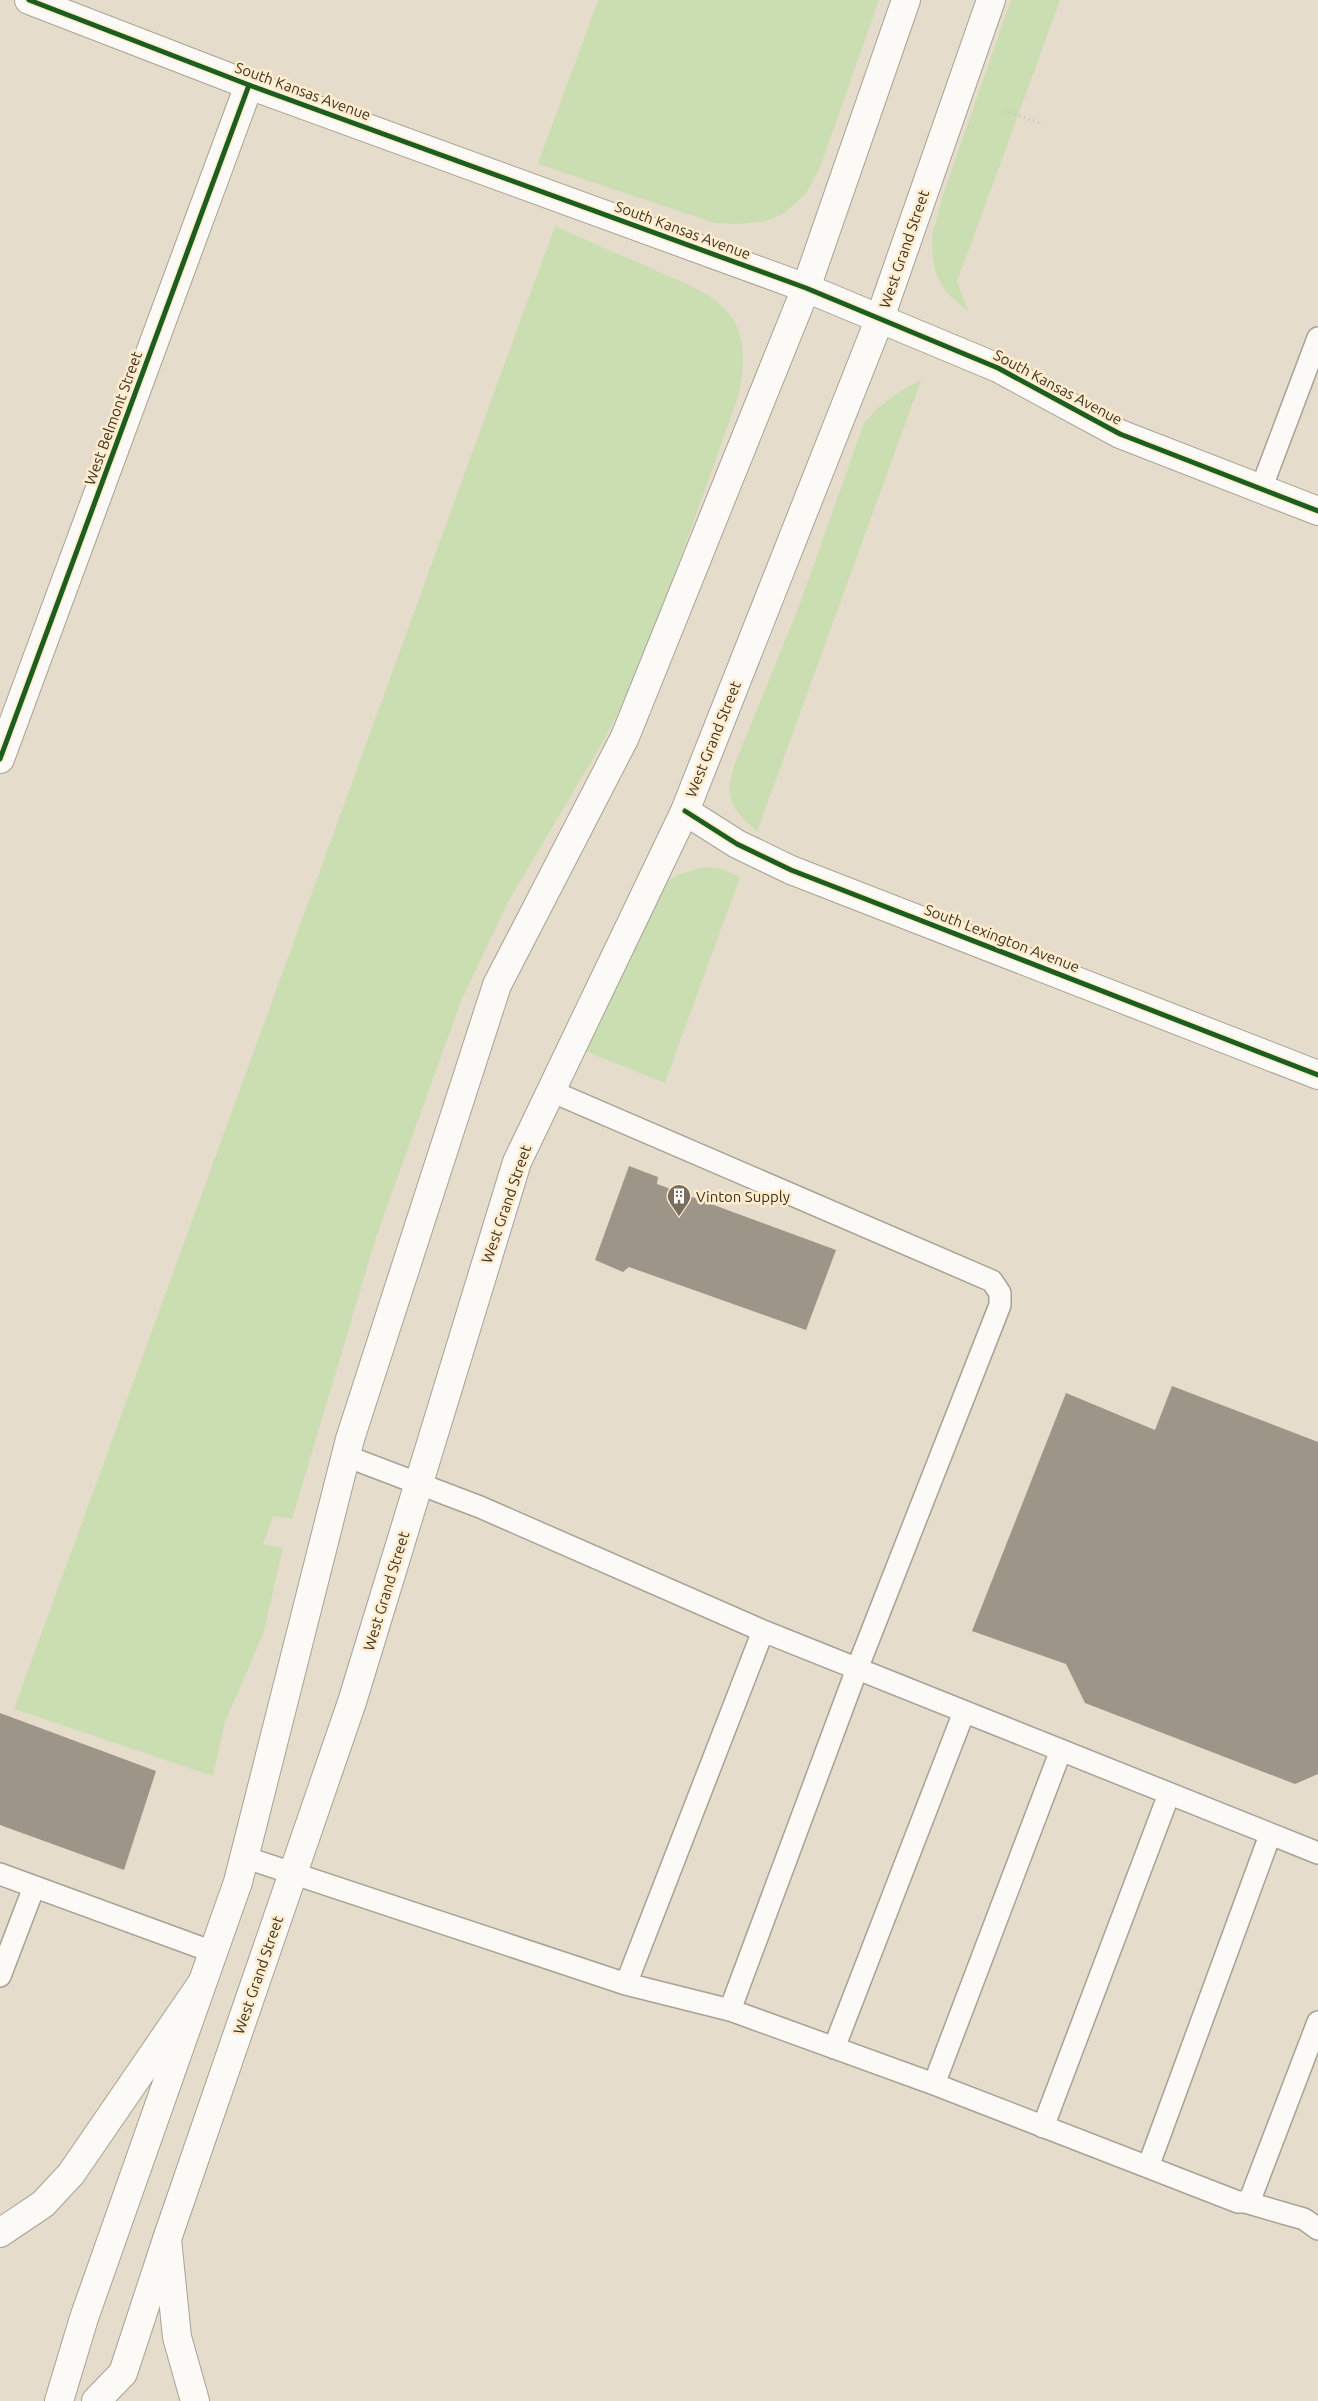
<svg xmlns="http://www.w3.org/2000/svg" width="1318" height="2401" viewBox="0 0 1318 2401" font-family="Ubuntu,sans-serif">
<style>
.green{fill:#cadeb2}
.building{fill:#9d9588}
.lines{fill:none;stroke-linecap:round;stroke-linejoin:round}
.service-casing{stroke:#a9a195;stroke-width:24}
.minor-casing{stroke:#a9a195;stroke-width:30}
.secondary-casing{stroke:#a9a195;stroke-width:30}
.primary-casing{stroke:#a9a195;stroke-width:30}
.path{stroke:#c6c1bb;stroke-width:3;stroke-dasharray:1 4;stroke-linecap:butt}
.service{stroke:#fbfaf7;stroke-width:21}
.minor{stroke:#fbfaf7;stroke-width:28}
.secondary{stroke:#fbfaf7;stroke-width:28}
.primary{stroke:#fbfaf7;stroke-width:28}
.cycleway-casing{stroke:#ffeccc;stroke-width:8}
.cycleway{stroke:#1b5e20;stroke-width:5}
.labels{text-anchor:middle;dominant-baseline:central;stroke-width:5;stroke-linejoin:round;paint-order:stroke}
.street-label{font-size:15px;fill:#3b3327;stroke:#ffeccc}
.poi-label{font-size:15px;fill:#3b3327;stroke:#ffeccc;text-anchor:start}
</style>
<rect width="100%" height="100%" fill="#e6dccb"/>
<!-- green -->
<path class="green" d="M598,0h281l-60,170 -14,25 -22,19 -20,8 -26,2 -22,-1 -177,-59z
M1011,0h49l-103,282 12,30 -23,-20 -9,-16 -4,-16 -1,-23 11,-42z
M555,226c33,15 65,29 98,43 25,12 53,20 73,41 22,23 18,60 12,87l-88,246 -20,47 -26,50 -96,162 -47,99 -84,233 -85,285 -19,-3 -10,28 20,4 -20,86 -38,88 -12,54 -199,-67z
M921,380l-164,452c-25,-24 -33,-31 -23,-66l66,-162 64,-181c16,-20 35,-32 57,-43z
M705,867l17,2 18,8 -75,206 -80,-32 3,-16 75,-149 13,-11z"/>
<!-- building -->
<path class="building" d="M629,1166l29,11 -1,7 179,66 -30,80 -177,-63 -6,5 -28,-12z
M1172,1386l146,56v332l-23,10 -210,-81 -19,-39 -94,-33 94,-238 89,37z
M0,1713l156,58 -32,99 -124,-45z"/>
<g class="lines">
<!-- service casing -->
<g class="service-casing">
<path id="service" d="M1261,489l57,-151
M551,1091l441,190 8,12v12l-143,364 -127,341
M346,1456l134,51 283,124 555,222
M244,1857l382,127 104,26 204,74 214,83 122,-332
M0,1874l213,78
M0,1976l34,-89
M626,1984l137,-353
M834,2048l130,-336
M934,2084l127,-334
M1043,2127l126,-333
M1148,2167l90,35h7l6,-5 67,-175
M1245,2202l59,17 14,10"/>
</g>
<!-- minor casing -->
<g class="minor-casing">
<path id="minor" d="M29,0l220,85 557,203 192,80 122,66 198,77
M0,759l249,-674
M685,811l52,33 54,26 527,205"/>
</g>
<!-- secondary casing -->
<g class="secondary-casing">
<path id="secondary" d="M59,2401l25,-83 154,-436 112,-443 147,-454 128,-248 181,-449 100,-288
M96,2401l27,-28 44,-134 185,-537 165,-540 168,-351 195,-493 111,-318"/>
</g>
<!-- primary casing -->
<g class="primary-casing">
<path id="primary" d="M0,2233l43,-29 28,-30 131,-191
M167,2239l10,98 18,64"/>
</g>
<!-- path -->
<path class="path" d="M1005,111l38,13"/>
<!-- service -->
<use href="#service" class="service"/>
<!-- minor -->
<use href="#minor" class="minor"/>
<!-- secondary -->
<use href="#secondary" class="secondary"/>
<!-- primary -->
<use href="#primary" class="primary"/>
<!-- cycleway casing -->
<g class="cycleway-casing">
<path id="cycleway" d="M29,0l220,85 557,203 192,80 122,66 198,77
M0,759l249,-674
M685,811l52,33 54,26 527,205"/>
</g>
<!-- cycleway -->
<use href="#cycleway" class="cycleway"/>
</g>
<!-- icons -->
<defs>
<g id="building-pin" transform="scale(1.25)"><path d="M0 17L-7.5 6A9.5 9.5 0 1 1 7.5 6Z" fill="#776e60" stroke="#ffeccc"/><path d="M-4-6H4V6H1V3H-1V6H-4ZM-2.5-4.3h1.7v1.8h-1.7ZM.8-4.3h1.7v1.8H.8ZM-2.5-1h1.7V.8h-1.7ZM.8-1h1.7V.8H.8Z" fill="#fff"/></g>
</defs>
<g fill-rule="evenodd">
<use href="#building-pin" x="679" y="1196"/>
</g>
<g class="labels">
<!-- street labels -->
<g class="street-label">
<text transform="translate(303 91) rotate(20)">South Kansas Avenue</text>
<text transform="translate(683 230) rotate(20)">South Kansas Avenue</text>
<text transform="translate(904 249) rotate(-71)">West Grand Street</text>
<text transform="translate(1058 387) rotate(28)">South Kansas Avenue</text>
<text transform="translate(113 418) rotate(-70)">West Belmont Street</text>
<text transform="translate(713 739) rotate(-68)">West Grand Street</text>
<text transform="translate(1002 938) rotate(21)">South Lexington Avenue</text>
<text transform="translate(506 1204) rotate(-71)">West Grand Street</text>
<text transform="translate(386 1591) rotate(-73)">West Grand Street</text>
<text transform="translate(258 1975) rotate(-71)">West Grand Street</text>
</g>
<!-- poi labels -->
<g class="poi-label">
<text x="696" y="1196">Vinton Supply</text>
</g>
</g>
</svg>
